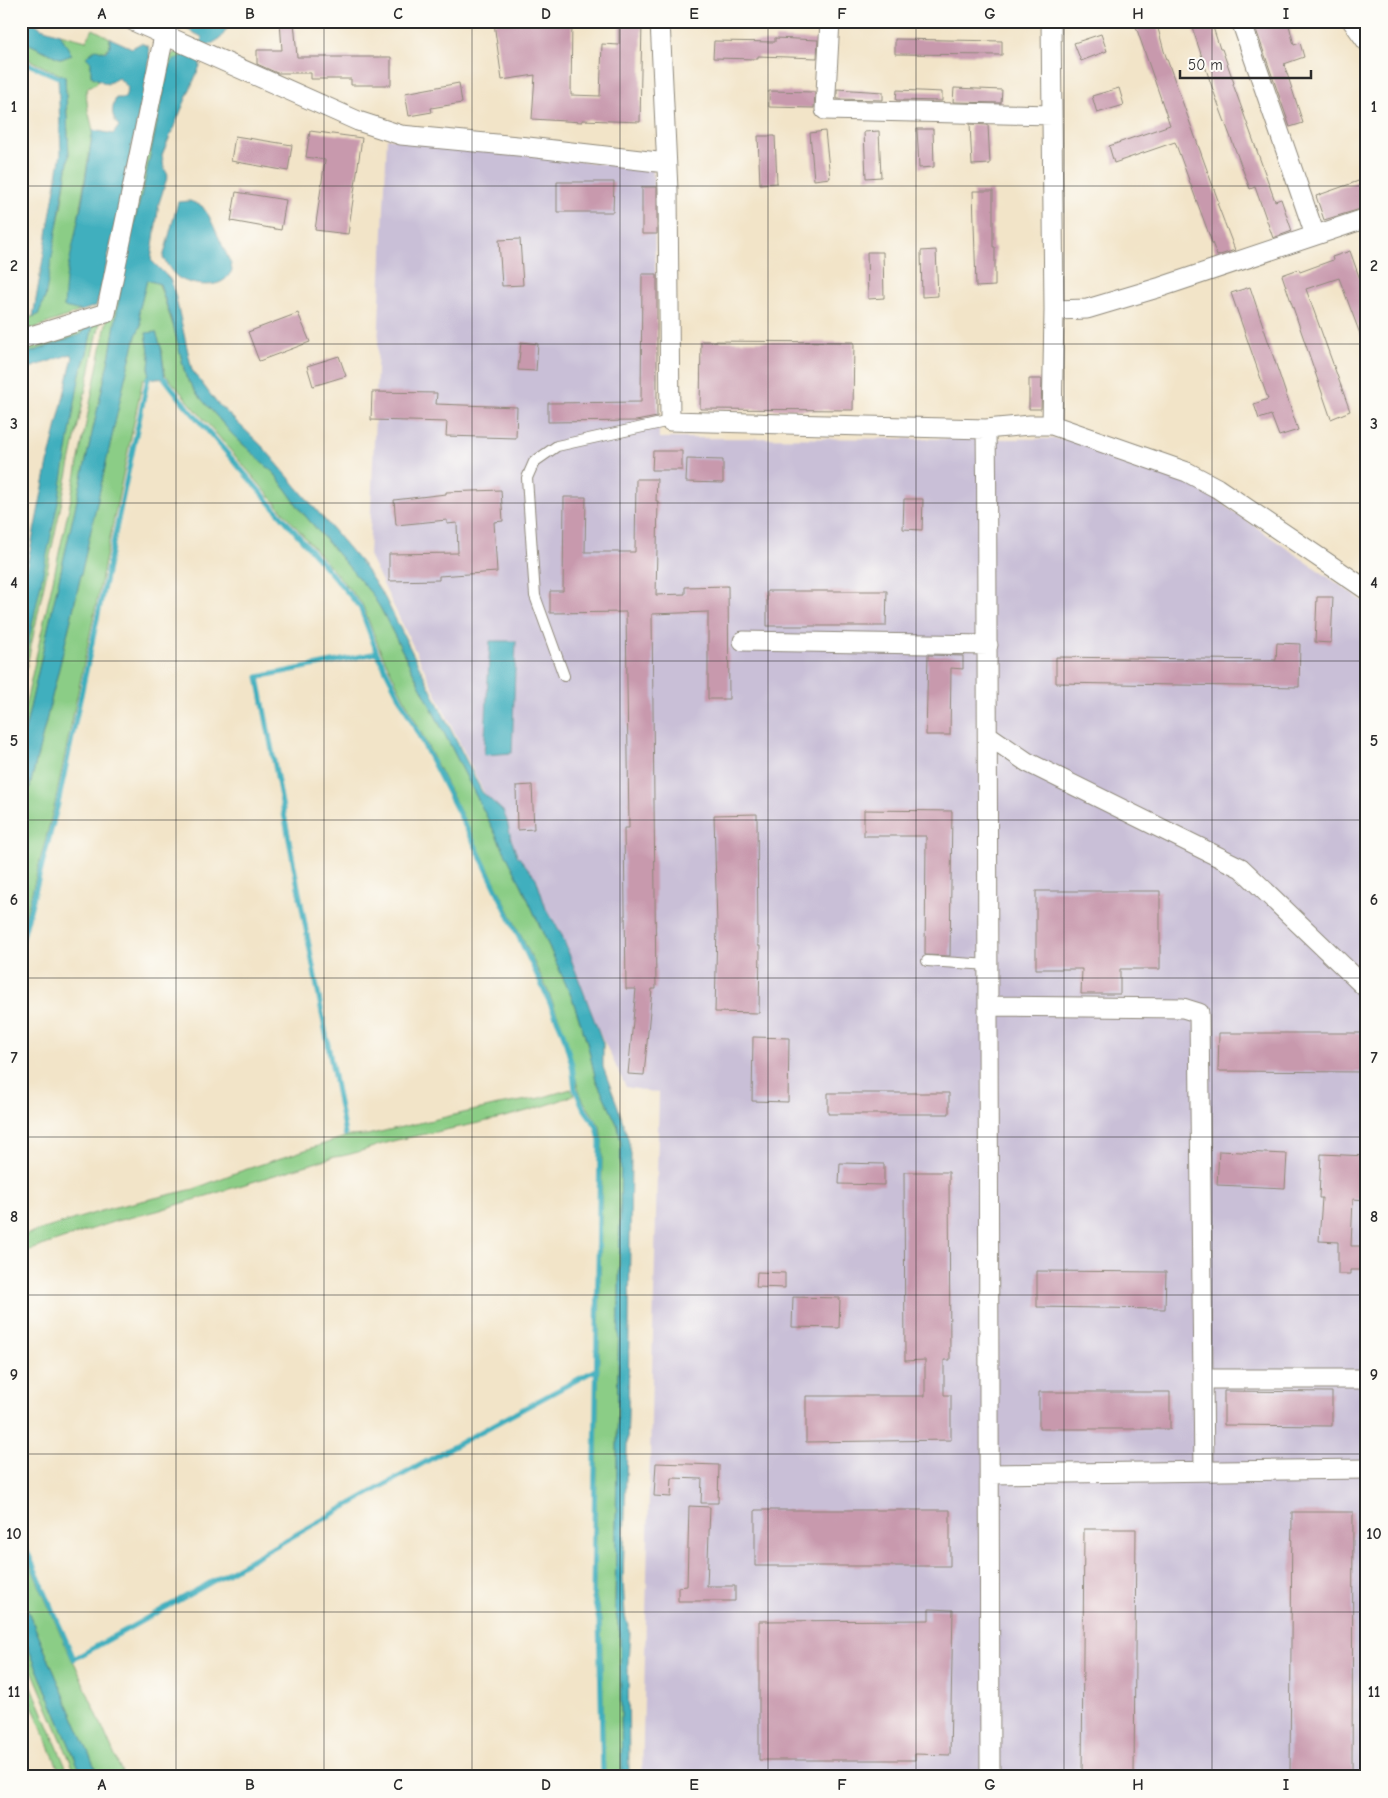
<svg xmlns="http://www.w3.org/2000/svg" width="1388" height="1798" viewBox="0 0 1388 1798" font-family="'Comic Neue',sans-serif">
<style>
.industrial{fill:#c9bfd7}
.green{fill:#8bcd86;stroke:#5b7c58}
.water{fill:#41afbe;stroke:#366d74}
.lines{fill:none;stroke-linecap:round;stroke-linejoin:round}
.stream{stroke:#41afbe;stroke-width:5}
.building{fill:#c899ad}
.service-casing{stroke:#8e887a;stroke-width:12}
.minor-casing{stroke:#8e887a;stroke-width:21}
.service{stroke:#fff;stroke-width:10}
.minor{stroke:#fff;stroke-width:19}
.grid{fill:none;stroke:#2b2b2b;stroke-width:1;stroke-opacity:0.55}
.neatline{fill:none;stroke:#2b2b2b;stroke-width:2}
.grid-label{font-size:16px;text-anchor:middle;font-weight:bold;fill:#2b2b2b}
</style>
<rect width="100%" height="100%" fill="#fdfcf7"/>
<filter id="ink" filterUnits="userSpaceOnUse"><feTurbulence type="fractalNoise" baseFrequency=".02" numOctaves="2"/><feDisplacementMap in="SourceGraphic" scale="10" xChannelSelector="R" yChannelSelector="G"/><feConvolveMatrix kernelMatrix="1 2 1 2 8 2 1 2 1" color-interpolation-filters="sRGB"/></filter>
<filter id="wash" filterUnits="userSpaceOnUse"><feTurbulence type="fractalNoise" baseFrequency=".0096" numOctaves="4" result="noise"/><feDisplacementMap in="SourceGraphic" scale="20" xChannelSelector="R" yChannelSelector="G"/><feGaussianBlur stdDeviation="1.12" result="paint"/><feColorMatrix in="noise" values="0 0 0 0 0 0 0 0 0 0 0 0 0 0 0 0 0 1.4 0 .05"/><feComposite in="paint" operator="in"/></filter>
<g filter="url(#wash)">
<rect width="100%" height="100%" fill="#f2e4c8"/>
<!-- industrial -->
<path class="industrial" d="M387,138l266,32 6,268 418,1 114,43 176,122v1173h-725l17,-684 -33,-6 -257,-532z"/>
<!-- green -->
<path class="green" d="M93,29l17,9v8l-19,16v14l8,4 -3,4 -8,3 -2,7 2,16 5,20 -29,176 17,5 -60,22v-13l17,-5 23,-107 8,-52 -4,-79 -44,-21v-16l40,19 10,-4 -11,-21 26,7z
M179,50l13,6h-10l-9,5 -5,11 -24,113 -17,66 -17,103 -89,394v-23l49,-222 37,-184 61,-262z
M147,280l12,4 15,44 12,49 11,17 36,41 42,39 27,38 69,81 10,16 141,277 50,112 15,44 9,38 22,46 3,17 -6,466 5,25 2,143h-17l-4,-157 -6,-28 7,-426v-26l-2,-14 -16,-24 -5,-11 -15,-60 -16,-40 -71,-146 -97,-195 -18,-46 -197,-230 -4,-27 -15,-14 4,25 -2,20 -5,1 -88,424 -34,131v-111l50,-204 54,-241 11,-42 5,-11 -2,-14z
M94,320l6,2 -79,371v-16l59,-304 7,-20z
M86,323l-4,11 -61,22v-13z
M571,1089l3,6c-56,23 -118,32 -177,45 -22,5 -41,15 -63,17l-177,54 -41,10 -95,32v-17l90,-28 83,-19 41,-16 113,-37 19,-1 131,-30 42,-7z
M21,1544l51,116 3,4 49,113h-25l-78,-182z
M21,1631l62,146h-6l-56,-133z
M21,1660l6,15 43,102h-8l-41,-98z"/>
<!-- water -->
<path class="water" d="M21,21h11l9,7 19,6 12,21 -11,4 -40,-19z
M171,21h61l-11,17 -13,8 -7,-3 1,-6z
M110,38l22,10 9,-5 7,3 2,12 -8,42 -41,190 -5,16 -15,5 -17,-4 2,-29 16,-76 11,-72 20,4 6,-8c-8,-10 -8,-16 -3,-28h9l3,-11 -10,-9 -11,6 -16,-8v-14l-5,-5 10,-8 9,3 5,-6z
M182,56h10l8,3v7l-38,89 2,13 4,7 -9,28 -8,57 19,19 5,15 17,76 24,32 47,45 100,118 22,33 97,194 21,19 4,10 4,18 6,16 19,23 10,31 15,24 42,110v24l15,40 10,31 3,16 -3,261 -5,164 2,36 5,18 -2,29 1,115h-7l-2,-143 -5,-25 6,-466 -3,-17 -22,-46 -9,-38 -15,-44 -50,-112 -141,-277 -10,-16 -69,-81 -27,-38 -42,-39 -36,-41 -11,-17 -12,-49 -14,-44 -13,-4 -8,31 2,14 -5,11 -11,42 -54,241 -50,204v-75l89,-394 17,-103 17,-66 24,-113 4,-11z
M61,74l4,3 4,79 -24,142 -7,17 -5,2 28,-164 -3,-76z
M190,201l12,5 7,10 22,48 1,7c-3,4 -6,9 -11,11 -12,6 -37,2 -46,-7 -5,-5 -8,-11 -12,-17l15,-56z
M94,320l-7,33 -7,20 -21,125 -38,179v-82l28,-137 24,-101 -2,-3 -50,17v-15l61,-22 4,-11z
M156,332l5,15 4,32 -17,-1 2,-20 -4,-25z
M490,641h26l-4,112 -28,2z
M21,1595l78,182h-16l-62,-146z"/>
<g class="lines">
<!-- stream -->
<path class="stream" d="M21,61l37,16
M165,379l17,22 178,206 17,46 99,194 69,145 18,41 9,32 3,24 8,18 14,20 3,14 -7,452 6,28 4,156
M21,945l37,-141 90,-426
M345,1134l-87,-457 119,-24
M21,1537l53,122 371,-208 152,-82"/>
</g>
<g id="blocks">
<!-- building -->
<path class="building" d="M280,21h14l3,36h94v28h-40v-6h-40v-6h-34l-20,-9v-14h25z
M506,21h66l-1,74 29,1 2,-52 17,1v-24h23l-2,101 -58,-2v2l-50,-3 3,-44 -33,5 -8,-57z
M1134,21h22l8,30 55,152h-2l18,47 -18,6 -42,-114 -61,21 -5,-17 61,-21z
M1190,21h21l9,28h2l12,34 -1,1 42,117 6,-2 11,32 -19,7 -18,-51 -5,2 -37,-99z
M1253,21h35l6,24 6,-2 4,14 -20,7 19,59 -13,4z
M1101,34l6,17 -26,10 -7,-18z
M775,38l43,2 -1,18 -59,-2v3l-45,-1 1,-17 61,1z
M895,39l107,2v14l-107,-1z
M459,83l3,20 -31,5 1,4 -23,4 -4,-23z
M954,88l48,2 -1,13 -48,-1z
M1119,88l5,17 -27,8 -5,-17z
M837,89l46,3v8l-46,-1z
M897,90l45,2v9l-46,-1z
M769,91l46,1 -1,16 -45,-1z
M970,124l18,1 2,39 -18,1z
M917,129h16l1,38 -15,1z
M310,131l52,7 -14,96 -33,-4 10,-70 -19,-3z
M825,131l5,47 -16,2 -4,-47z
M879,131l2,46 -15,1 -2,-46z
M235,136l57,9 -4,26 -57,-10z
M758,136h17l2,47 -17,1z
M1367,178v29l-43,13 -8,-24z
M557,182h57l-1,30h-56z
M642,187h15v47h-15z
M973,191h20v56h2v39l-19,1z
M236,192l50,8 -5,30 -50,-9z
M520,239l3,46 -21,1 -3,-46z
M936,250l2,46 -16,1 -1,-46z
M1350,251l17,48v48h-2l-26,-69 -33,11 44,122 -19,8 -49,-144 17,-6 1,3 33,-12 -1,-3z
M867,252h16l1,46 -16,1z
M642,274h15v143l-21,4 -88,1v-19l93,-1z
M1250,287l48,143 -19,6 -8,-21 -12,4 -5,-15 14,-5 -37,-106z
M298,313l12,29 -51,19 -11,-29z
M701,341l153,1 -1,68 -153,-1z
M521,342l17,2 -2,27 -18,-1z
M339,356l7,20 -33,10 -6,-20z
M1029,379h13l-1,30h-12z
M372,392l65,1 -1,11 81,3 -1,31 -70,-2 1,-14 -76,-2z
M653,451h29v19h-30z
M687,459l36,1v23l-37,-1z
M636,479h21l-1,22h2l-2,94 29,-1v-7l43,-1 1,113h-21v-87l-56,2 4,375h-4l-8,86 -16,-1 8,-85h-10l-2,-161h5l-3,-216 -76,1v-22h13l1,-94h22l-1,55h50z
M501,490l2,31 -9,1 3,50 -58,4v4l-50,1v-27l69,-1 -1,-30 -10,1v-4l-51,5 -2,-25 52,-6v-2z
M904,499h19l-1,31 -19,-1z
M767,591h120l-1,35h-119z
M1317,597h16l-2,46 -16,-1z
M1277,643l23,1 -1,43 -243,-4v-26l220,3z
M928,655l35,1v13l-12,-1 -1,67h-24z
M532,785l2,44 -17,1 -1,-44z
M864,810l88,1 -2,145 -25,-1 1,-119h-62z
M757,814l1,132h2l-1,67 -44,-1 2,-86 -3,-111z
M1036,891h124v78h-40v25h-39l1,-25h-46z
M1219,1033h148v39l-149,-1z
M753,1037l36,1 -1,64 -36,-1z
M828,1093h121v21h-121z
M1219,1151l68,3 -2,34 -68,-3z
M1321,1154l46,2v44l-14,-1 -2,47h16v24h-17v4h-12v-32l-19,-1 3,-43h-3z
M840,1163l44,1v21l-45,-1z
M904,1172h45l1,188h-6v35h7v45l-145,2v-46h119v-36l-20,1z
M1037,1271l129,1 -1,37 -128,-2z
M757,1272l28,1v15l-29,-1z
M793,1297l47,1 -1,30 -47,-1z
M1224,1391l108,1v34l-108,-1z
M1039,1392h131v37h-131z
M656,1463l63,2 -1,38h-17l1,-24 -30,-1 -1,19 -17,-1z
M689,1506l21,1 -3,79h28v15h-57v-14l9,-1z
M755,1510h195v56h-195z
M1292,1512h61l-1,265h-62z
M1084,1529h52l-2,248h-52z
M929,1609l24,1 -3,145 -35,-1v6h-156v-139l170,-1z"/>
</g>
</g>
<g filter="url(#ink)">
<use href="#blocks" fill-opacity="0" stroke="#8e887a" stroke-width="1"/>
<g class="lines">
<!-- service casing -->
<g class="service-casing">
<path id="service" d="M564,676l-29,-80 -8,-118 7,-16 23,-16 113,-25
M927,961l63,4"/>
</g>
<!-- minor casing -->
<g class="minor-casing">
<path id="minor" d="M133,21l225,100 43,14 127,12 138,16
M660,21l8,169 2,231 316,8 44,-4h22l135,47 30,16 150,102
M830,21l-5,89 227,5
M1051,21l3,289 -2,115
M1241,21l74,214
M1352,21l15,21
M1054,310l33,-1 74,-22 206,-69
M21,339l85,-26 58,-277
M986,429c5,449 6,898 4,1348
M743,641l245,4
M989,736l38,26 214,106 126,121
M990,1006l193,2 16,5 5,458
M1203,1379h164
M991,1474l376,-5"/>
</g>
<!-- service -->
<use href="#service" class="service"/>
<!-- minor -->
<use href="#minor" class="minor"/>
</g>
</g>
<!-- grid -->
<path class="grid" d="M176,21v1756M324,21v1756M472,21v1756M620,21v1756M768,21v1756M916,21v1756M1064,21v1756M1212,21v1756M21,186h1346M21,344h1346M21,503h1346M21,661h1346M21,820h1346M21,978h1346M21,1137h1346M21,1295h1346M21,1454h1346M21,1612h1346"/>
<!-- margin -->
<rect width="1388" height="1798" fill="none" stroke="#fdfcf7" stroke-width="55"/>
<!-- scale -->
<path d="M1180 70v8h131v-8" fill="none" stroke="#2b2b2b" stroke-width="2.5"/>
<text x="1188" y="70" font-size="15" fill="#2b2b2b" stroke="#fdfcf7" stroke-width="4" paint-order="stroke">50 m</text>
<rect x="28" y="28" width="1332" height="1742" class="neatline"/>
<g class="grid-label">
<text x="102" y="19">A</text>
<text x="250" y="19">B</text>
<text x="398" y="19">C</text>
<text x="546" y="19">D</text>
<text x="694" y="19">E</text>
<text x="842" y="19">F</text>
<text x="990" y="19">G</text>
<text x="1138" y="19">H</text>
<text x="1286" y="19">I</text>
<text x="14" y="112">1</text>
<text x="1374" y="112">1</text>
<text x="14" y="271">2</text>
<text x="1374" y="271">2</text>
<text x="14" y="429">3</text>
<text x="1374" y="429">3</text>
<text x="14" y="588">4</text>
<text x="1374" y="588">4</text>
<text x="14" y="746">5</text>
<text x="1374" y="746">5</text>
<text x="14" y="905">6</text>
<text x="1374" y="905">6</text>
<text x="14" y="1063">7</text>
<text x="1374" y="1063">7</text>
<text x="14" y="1222">8</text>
<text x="1374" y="1222">8</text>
<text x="14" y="1380">9</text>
<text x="1374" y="1380">9</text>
<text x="14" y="1539">10</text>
<text x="1374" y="1539">10</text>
<text x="14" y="1697">11</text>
<text x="1374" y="1697">11</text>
<text x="102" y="1790">A</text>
<text x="250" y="1790">B</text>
<text x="398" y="1790">C</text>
<text x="546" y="1790">D</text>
<text x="694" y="1790">E</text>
<text x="842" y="1790">F</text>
<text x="990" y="1790">G</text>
<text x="1138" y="1790">H</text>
<text x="1286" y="1790">I</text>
</g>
</svg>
